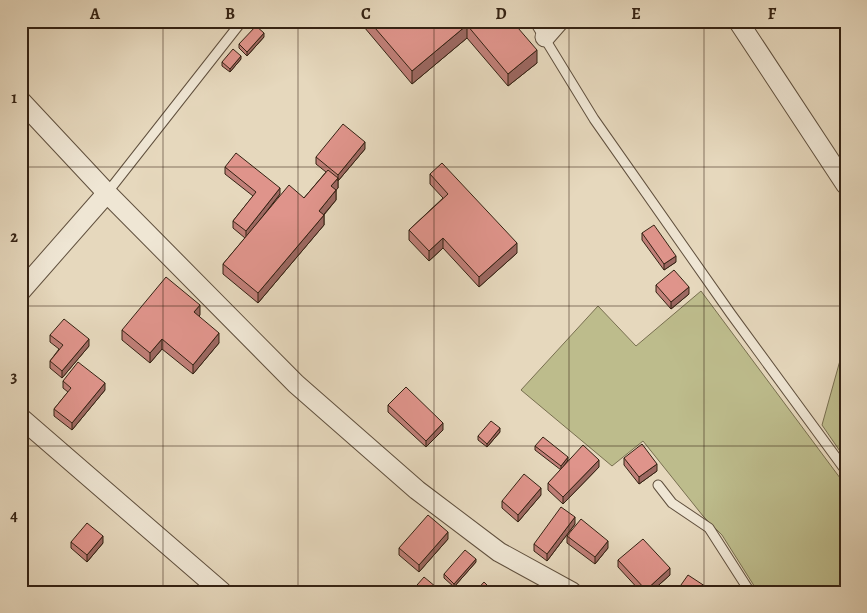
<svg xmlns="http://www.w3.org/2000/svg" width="867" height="613" viewBox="0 0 867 613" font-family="Alegreya,serif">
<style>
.green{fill:#bdbc8c;stroke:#786f50}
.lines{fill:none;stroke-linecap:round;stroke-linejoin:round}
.service-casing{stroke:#60503e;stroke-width:11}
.minor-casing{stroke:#60503e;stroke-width:21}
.service{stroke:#efe6d4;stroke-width:9}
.minor{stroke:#efe6d4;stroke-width:19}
.wall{fill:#c07f78;stroke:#342213}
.shaded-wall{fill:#9c6861;stroke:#342213}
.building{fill:#df948b;stroke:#342213}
.grid{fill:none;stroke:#342213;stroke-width:1;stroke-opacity:0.55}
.neatline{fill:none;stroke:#342213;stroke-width:2}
.grid-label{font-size:16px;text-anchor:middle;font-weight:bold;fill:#342213}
</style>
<rect width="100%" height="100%" fill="#e6d8bd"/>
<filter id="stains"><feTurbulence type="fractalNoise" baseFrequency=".004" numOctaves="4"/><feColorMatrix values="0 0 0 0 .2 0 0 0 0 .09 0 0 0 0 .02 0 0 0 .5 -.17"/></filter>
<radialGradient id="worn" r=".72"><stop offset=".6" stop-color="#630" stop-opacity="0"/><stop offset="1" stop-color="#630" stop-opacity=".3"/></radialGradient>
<!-- green -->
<path class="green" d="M701,291l145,195v106h-88l-36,-57 -19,-19 -60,-75 -31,25 -91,-76 77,-84 38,40z
M846,339v121l-24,-35z"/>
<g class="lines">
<!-- service casing -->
<g class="service-casing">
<path id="service" d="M534,21l60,98 137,195 115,157
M107,193l135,-172
M658,485l14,18 37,25 41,64"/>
</g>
<!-- minor casing -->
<g class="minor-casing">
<path id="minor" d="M738,21l108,164
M545,37l14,-16
M21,101l86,92
M21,291l86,-98 189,191 121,106 82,62 73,40
M21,418l201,174"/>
</g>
<!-- service -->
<use href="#service" class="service"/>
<!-- minor -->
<use href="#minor" class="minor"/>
</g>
<!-- wall -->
<path class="wall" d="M359,21h153l25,42 -29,23 -41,-48 -55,46z
M264,37l-17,19 -8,-8v-4z
M241,59l-11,13 -8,-6v-4z
M365,149l-27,32v7l-2,2v10l-12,15v10l-66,78 -35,-29v-10l22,-26 -12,-10v-7l20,-25 -28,-22v-7l55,27 -10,13 34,-9 22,-26 -10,-8v-7z
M430,174l87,79 -38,34 -36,-39 -14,13 -20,-21v-10l34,-32 -13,-14z
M642,233l34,29 -12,8 -22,-30z
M656,285l33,9 -18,15 -15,-17z
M200,315l-1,1 20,27 -26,31 -31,-25 -12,14 -28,-23v-10z
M50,335l39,11 -27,32 -12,-10v-7l9,-12 -9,-7z
M63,381l42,9 -33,40 -18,-14v-7l14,-17 -5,-4z
M388,405l55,25 -17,17 -38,-35z
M500,432l-13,15 -9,-7v-4z
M535,446l33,14 -4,6 35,1 -36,37 -15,-14v-7l13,-13 -26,-20z
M624,458l33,13 -18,13 -15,-19z
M541,495l-23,27 -16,-14v-7z
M575,524l-28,37 -13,-10v-7z
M567,536l41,12 -13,16 -28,-21z
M448,539l-29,33 -20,-17v-7z
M71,542l32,1 -16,19 -16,-14z
M618,560l52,15 -19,17h-10l-23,-25z
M476,562l-22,25 -10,-9v-4z"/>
<!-- shaded-wall -->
<path class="shaded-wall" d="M467,25v13l-55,46v-13z
M264,33v4l-17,19v-4z
M537,50v13l-29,23v-12z
M241,56v3l-11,13v-3z
M365,142v7l-27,32v-6z
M338,178v10l-7,8v-10z
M280,188v6l-34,44v-7z
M336,190v10l-17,20v-9z
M324,215v10l-66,78v-10z
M443,238v10l-14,13v-10z
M517,243v10l-38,34v-10z
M676,256v6l-12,8v-6z
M689,287v7l-18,15v-7z
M200,305v10l-6,7v-10z
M219,333v10l-26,31v-9z
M89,339v7l-27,32v-7z
M162,339v10l-12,14v-10z
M105,383v7l-33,40v-7z
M443,423v7l-17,17v-6z
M500,428v4l-13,15v-3z
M568,457v3l-7,10v-4z
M599,460v7l-36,37v-7z
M657,464v7l-18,13v-7z
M541,488v7l-23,27v-7z
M575,517v7l-28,37v-7z
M448,532v7l-29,33v-7z
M103,536v7l-16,19v-7z
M608,541v7l-13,16v-7z
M476,559v3l-22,25v-3z
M670,568v7l-19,17h-5v-2z"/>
<!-- building -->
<path class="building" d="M369,21h143l25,29 -29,24 -41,-49 -55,46z
M256,26l8,7 -17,19 -8,-8z
M233,49l8,7 -11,13 -8,-7z
M343,124l22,18 -27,33 -22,-18z
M236,153l44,35 -34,43 -13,-10 23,-29 -31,-25z
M442,163l75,80 -38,34 -36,-39 -14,13 -20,-21 39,-36 -18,-20z
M328,170l10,8 -7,8 5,4 -17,21 5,4 -66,78 -35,-29 66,-79 15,13z
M654,225l22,31 -12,8 -22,-31z
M674,270l15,17 -18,15 -15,-17z
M166,277l34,28 -6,7 25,21 -26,32 -31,-26 -12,14 -28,-23z
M64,319l25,20 -27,32 -12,-10 13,-16 -13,-10z
M78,362l27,21 -33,40 -18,-14 17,-21 -8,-7z
M406,387l37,36 -17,18 -38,-36z
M491,421l9,7 -13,16 -9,-8z
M543,437l25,20 -7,9 -26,-20z
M642,444l15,20 -18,13 -15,-19z
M583,445l16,15 -36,37 -15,-14z
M524,474l17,14 -23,27 -16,-14z
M561,507l14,10 -28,37 -13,-10z
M428,515l20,17 -29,33 -20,-17z
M581,519l27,22 -13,16 -28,-21z
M87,523l16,13 -16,19 -16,-13z
M643,539l27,29 -24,22 -28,-30z
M465,550l11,9 -22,25 -10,-10z
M688,575l26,17h-38z
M424,577l18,15h-31z
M484,582l10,10h-19z"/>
<!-- grid -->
<path class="grid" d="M163,21v571M298,21v571M434,21v571M569,21v571M704,21v571M21,167h825M21,306h825M21,446h825"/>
<!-- margin -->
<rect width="867" height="613" fill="none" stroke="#e6d8bd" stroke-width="55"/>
<rect x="28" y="28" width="812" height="558" class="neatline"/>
<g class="grid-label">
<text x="95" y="19">A</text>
<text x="230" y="19">B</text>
<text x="366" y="19">C</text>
<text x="501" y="19">D</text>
<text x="636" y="19">E</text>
<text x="772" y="19">F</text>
<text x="14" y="103">1</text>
<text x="14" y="242">2</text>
<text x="14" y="382">3</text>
<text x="14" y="521">4</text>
</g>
<rect width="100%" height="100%" filter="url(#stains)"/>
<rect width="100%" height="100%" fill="url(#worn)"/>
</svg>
